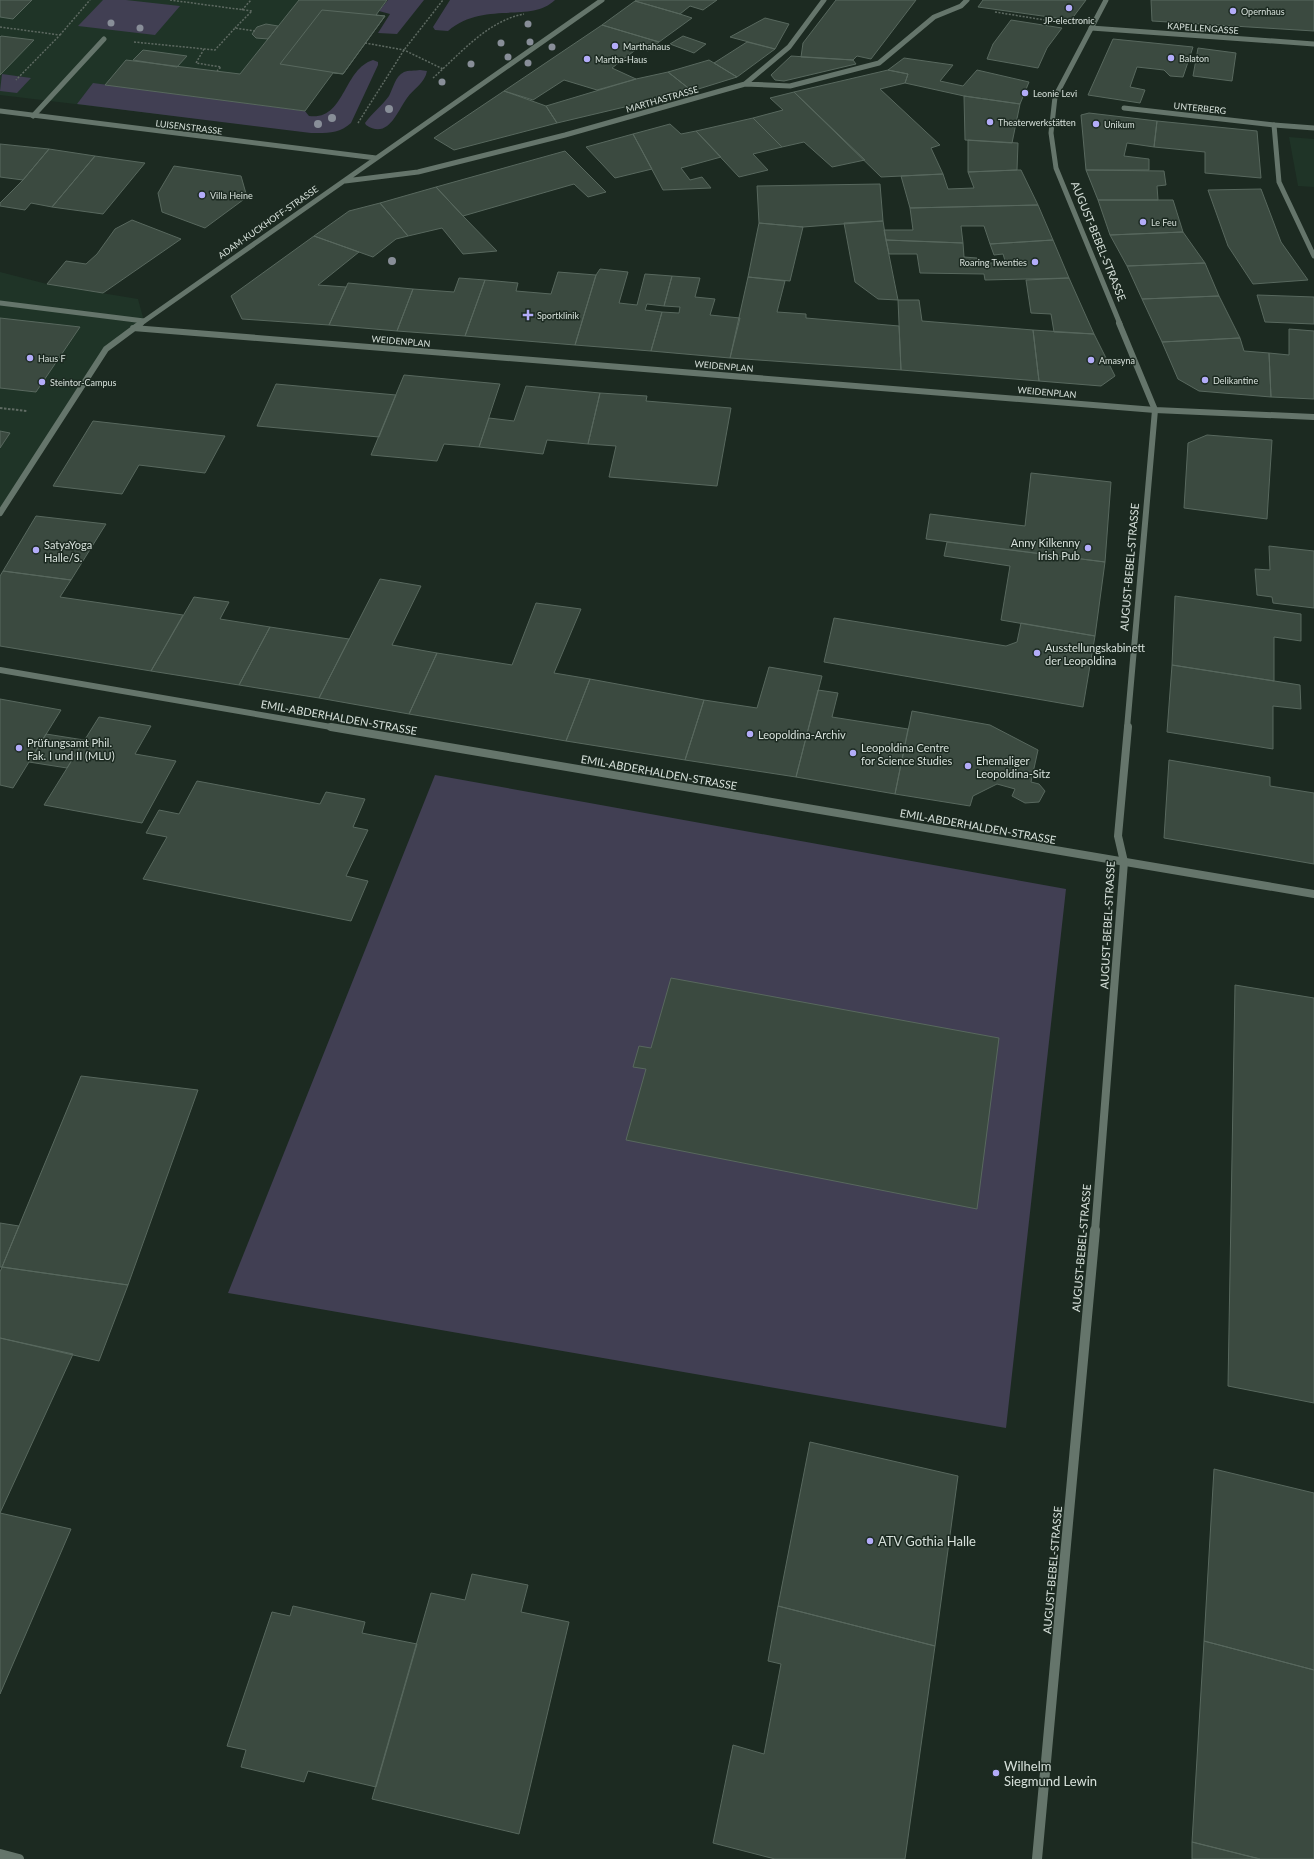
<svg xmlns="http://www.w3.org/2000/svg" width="1314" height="1859" viewBox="0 0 1314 1859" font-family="Lato,sans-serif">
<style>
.built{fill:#1f3427}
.green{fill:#413f53}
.building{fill:#3b4a40;stroke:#58685e}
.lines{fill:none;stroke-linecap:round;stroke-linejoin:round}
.path-far1{stroke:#5e6a62;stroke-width:1.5;stroke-dasharray:2 1.5;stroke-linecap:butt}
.path{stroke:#5e6a62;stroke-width:2;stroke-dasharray:2.5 1.5;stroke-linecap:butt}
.service{stroke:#65756b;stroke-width:5}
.minor-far3{stroke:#65756b;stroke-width:5}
.minor-far2{stroke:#65756b;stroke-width:6}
.minor-far1{stroke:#65756b;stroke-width:8}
.minor{stroke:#65756b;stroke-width:10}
.tertiary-far3{stroke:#65756b;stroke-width:5}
.tertiary-far2{stroke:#65756b;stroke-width:6}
.tertiary-far1{stroke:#65756b;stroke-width:8}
.tertiary{stroke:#65756b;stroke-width:10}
.tree{fill:#888e98}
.poi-dot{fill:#b3acf9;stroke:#1c2a21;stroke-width:1.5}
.labels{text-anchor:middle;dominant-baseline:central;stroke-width:3;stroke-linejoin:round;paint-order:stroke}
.far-poi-label{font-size:9px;fill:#d7e1db;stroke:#1c2a21;text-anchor:start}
.far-street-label{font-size:9px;fill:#d7e1db;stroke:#1c2a21}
.street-label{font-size:11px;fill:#d7e1db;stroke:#1c2a21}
.poi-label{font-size:11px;fill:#d7e1db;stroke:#1c2a21;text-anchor:start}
.near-poi-label{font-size:13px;fill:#d7e1db;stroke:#1c2a21;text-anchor:start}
</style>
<rect width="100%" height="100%" fill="#1c2a21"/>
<!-- built -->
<path class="built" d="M0,0h387l-11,15 9,1 -42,58 -10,-1 -42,57 -291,-35z
M1289,137l25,2v48l-16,-1z
M0,272l47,12 91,15 6,22 -38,29 -106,163z"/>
<!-- green -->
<path class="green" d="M103,0h23l54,6 -25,29 -77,-9z
M388,0h36l-27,34 -19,-1 12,-19 -11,-3z
M450,0h105c-25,24 -71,0 -107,31l-13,-1 -2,-3z
M373,60l5,2v3l-27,58c-12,11 -24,10 -40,10l-234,-29 16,-21 212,28 4,5c36,5 34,-47 64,-56z
M420,70l7,1c-2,12 -14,18 -20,27 -10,14 -19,42 -41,27l-1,-2c7,-10 17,-17 24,-27 4,-7 6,-20 15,-24 4,-2 11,-1 16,-2z
M2,74l29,4 -14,15 -17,-2z
M435,775l631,114 -60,539 -778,-135z"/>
<!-- building -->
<path class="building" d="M0,0h32l-19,19 -13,-2z
M299,0h88l-11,15 9,1 -42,58 -10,-1 -28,38 -200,-26 21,-25 114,14z
M637,0h80l-14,10 -13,-4 -10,8 -45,-13z
M836,0h80l-45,59 -14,-3 -4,4 -52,-3 2,-14z
M983,0h103l-15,20 -93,-13z
M1151,0h163v31l-162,-10z
M635,1l45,13 12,4 -33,24 -57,-17z
M322,10l63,6 -42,58 -63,-10z
M765,18l24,6 -14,25 -45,-12z
M1011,20l51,8 -15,20 -9,20 -51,-9 6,-15z
M266,24l12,2 -10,13 -12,-1 -4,-4 5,-7z
M602,25l57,17 -11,9 -10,-3 -26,20 24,11 -39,11 -33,-10 -31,20 -29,-9z
M1,36l33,4 -34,35v-38z
M683,36l23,8 -12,9 -24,-9z
M1113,39l80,8 -10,30 -13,-1 -6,-6 -27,-3 -7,20 15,3 -5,13 -52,-8z
M747,42l28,7 -38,28 -23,-14z
M1198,48l38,5 -4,28 -39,-5z
M143,50l44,6 -10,11 -44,-7z
M791,56l62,4 3,4 -72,17 -9,-1 -4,-5z
M904,58l49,7 -13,16 23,5 14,-16 52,12 -9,22 -56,-8 -59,-13 3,-9 -20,-4z
M709,60l28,17 -45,14 -24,-19z
M888,70l20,4 -3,9 -25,6 60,56 -9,3 12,26 -62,3 -87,-85z
M668,72l24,19 -135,32 -11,-17 90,-27z
M504,91l42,15 11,17 -103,27 -20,-12z
M794,92l71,68 -33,7 -28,-25 -22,5 -29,-29 30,-8 -13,-12z
M964,96l56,8 -8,39 -47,-3z
M1089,113l68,8 -3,26 -27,-4 -3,13 25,3v11h-63l-5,-55z
M753,118l29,29 -29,7 15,16 -29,7 -43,-46z
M1157,121l100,10 4,47 -56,-5v-21l-51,-5z
M670,124l11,10 15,-3 25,26 -40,11 9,12 12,-3 9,11 -48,2 -30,-56z
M633,134l19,35 -37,9 -29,-31z
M968,140l50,3 -1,27 -49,2z
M0,144l49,5 -26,31 -23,-3z
M49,149l46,7 -43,51 -21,-4 -6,7 -25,-4v-3l23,-23z
M565,151l41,41 -18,5 -14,-13 -111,32 -27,-29z
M95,156l50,7 -42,51 -51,-7z
M174,166l67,10 6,21 -42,31 -43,-16 -4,-19z
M1017,170h4l17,35 -128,3 -9,-32 42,-2 5,15 26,-1 -6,-16z
M1086,170l78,1 2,14 -9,1 1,14h-60z
M880,184l3,37 -80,6 -44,-4 -2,-37z
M436,187l27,29 34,35 -34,3 -21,-26 -34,8 -28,-33z
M1261,189l20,53 27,38 -55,4 -25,-38 -20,-56z
M1098,200h75l10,32 -73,3z
M380,203l28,33 -12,3 -23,18 -59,-21 35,-25z
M1038,205l15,35 -63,4 -6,-18h-23l2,17 -77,-3 -2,-10h29l-3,-22z
M132,220l49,19 -78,54 -56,-9 19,-23 20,3 11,-10 18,-25z
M883,221l3,19 12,60 -20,-1 -23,-17 -11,-59z
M759,223l44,4 -13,54 -42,-4z
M1183,232l22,31 -78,3 -17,-31z
M314,236l45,16 -41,33 28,2 -17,38 -87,-6 -11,-23z
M886,240l77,3 1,14 13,1 1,4 28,2 -3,-10 -9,1 -4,-11 63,-4 16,38 -84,2 -1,-6 -64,-1 -3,-19h-28z
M1205,263l14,33 -77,3 -15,-33z
M600,269l28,3 -9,31 18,2 8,-31 27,2 -8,30 -17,-2 -2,6 17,2 -11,39 -76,-6 21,-70z
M558,272l38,3 -21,70 -110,-9 20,-56 33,3 -2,8 35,3z
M672,276l28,2 -5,19 20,2 -5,16 30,3 -10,40 -79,-7 11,-39 17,1 1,-6 -16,-1z
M748,277l37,4 -8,31 29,2v4l93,8 2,44 -171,-12z
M459,278l26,2 -20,56 -68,-5 16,-42 41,3z
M1069,278l25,56 -40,-2 -3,-18 -20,-1 -5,-33z
M348,283l65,6 -16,42 -68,-6z
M1257,295l57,2v27l-49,-2z
M1219,296l21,42 -78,4 -20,-43z
M898,300h21l3,21 111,9 6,51 -138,-11z
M0,318l80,9 -44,65 -36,-4z
M1289,329l25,2v68l-43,-2 -2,-44 20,2z
M1033,330l61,4 21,42 -14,10 -62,-5z
M1240,338l4,13 25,2 2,44 -72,-6 -21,-12 -16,-37z
M404,375l96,9 -21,63 -35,-3 -7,17 -66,-6z
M276,384l120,11 -17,42 -122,-11z
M526,386l74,7 -12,51 -41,-4 -4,14 -64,-7 10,-29 25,3z
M600,393l47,3 -1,5 85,7 -14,78 -108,-9 7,-31 -28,-2z
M93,421l132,15 -20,37 -66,-8 -17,29 -69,-8z
M0,431l10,2 -10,15z
M1207,435l65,5 -5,79 -83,-11 4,-65z
M1031,473l80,9 -6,80 -179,-23 4,-25 95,12z
M36,516l70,8 -35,56 -68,-9z
M947,542l158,20 -10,74 -94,-16 9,-54 -66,-10z
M1269,546l45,5v57l-41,-5 -1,-6 -15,-2 -2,-26 15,1z
M3,571l68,9 -11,17 123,18 -32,56 -151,-25v-70z
M380,579l41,7 -29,59 45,8 -28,61 -90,-16z
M1175,596l126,18v27l-27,-4v44l-102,-16z
M194,597l35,5 -9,17 50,8 -31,58 -88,-14z
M536,603l45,6 -27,64 36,6 -24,62 -157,-27 28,-61 75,12z
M834,618l172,28 11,-4 4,-19 74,13 -12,71 -259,-45z
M270,627l79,12 -30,59 -80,-13z
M1172,665l128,20 1,24 -28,-3v43l-106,-17z
M769,667l53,9 -26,101 -111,-17 19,-60 53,8z
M590,679l114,21 -19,60 -119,-19z
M818,690l20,3 -6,24 76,12 -13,65 -99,-17z
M0,699l61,11 -48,78 -13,-3z
M912,711l78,14 48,25 -7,32 8,2 6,7 -6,11 -14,1 -13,-7 3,-7 -18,-5 -24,12 -3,10 -75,-12z
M99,717l52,9 -16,28 41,7 -34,62 -98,-18z
M46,734l38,6 -17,28 -38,-6z
M1169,760l101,17v9l44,7v71l-150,-26z
M197,781l123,23 6,-12 39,7 -12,28 15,3 -22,46 22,5 -17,40 -208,-42 24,-42 -21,-4 13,-23 20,4z
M671,978l328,60 -22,171 -351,-69 20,-71 -13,-2 6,-21 12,2z
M1235,985l79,13v405l-86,-17z
M81,1076l117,14 -70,195 -126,-18z
M0,1223l19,3 -17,41h-2z
M2,1267l126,18 -29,76 -99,-23v-66z
M0,1338l73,16 -73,159 71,16 -71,165z
M810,1442l148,34 -23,170 -157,-40z
M1214,1469l100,24v177l-110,-29z
M472,1574l56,11 -7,27 48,10 -50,212 -147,-35 59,-206 34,7z
M293,1606l72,16 -3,11 55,11 -41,143 -68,-16 -4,11 -63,-15 5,-17 -19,-4 45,-134 18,4z
M778,1606l157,40 -30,213h-130l-62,-16 20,-98 31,9 17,-90 -13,-3z
M1204,1641l110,29v189h-54l-68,-17z
M1192,1842l68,17h-68z"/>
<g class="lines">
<!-- path-far1 -->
<path class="path-far1" d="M170,0l82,11 -17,17
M242,10l9,-10
M995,12l62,10
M0,27l60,8 -44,45
M60,35l30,-35
M134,42l81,8 20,-22 20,3
M365,43l39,7 39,19
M204,49l-8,14 25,4 -4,4
M433,78c27,-24 54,-57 91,-64
M358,123l46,-73 39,-50"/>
<!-- path -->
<path class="path" d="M0,408l27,3"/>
<!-- service -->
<path class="service" d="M1124,108l150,17
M33,116l71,-77
M0,303l144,18"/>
<!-- minor-far3 -->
<path class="minor-far3" d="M1091,28l223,16
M745,84l44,-37 35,-47
M0,111l376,47
M1314,128l-40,-3 5,57 35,74
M345,181l73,-9 147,-37 180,-51 45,2 89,-23 55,-46 27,-11 6,-6
M140,324l462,-324"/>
<!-- minor-far2 -->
<path class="minor-far2" d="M133,328l1022,82 159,7
M0,513l106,-164 35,-26
M0,670l337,58"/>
<!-- minor-far1 -->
<path class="minor-far1" d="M331,727l983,167"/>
<!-- minor -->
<path class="minor" d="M0,1854l19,5"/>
<!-- tertiary-far3 -->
<path class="tertiary-far3" d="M1106,0l-51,97 -4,36 5,35 64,156"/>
<!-- tertiary-far2 -->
<path class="tertiary-far2" d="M1119,323l36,87 -28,318"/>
<!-- tertiary-far1 -->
<path class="tertiary-far1" d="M1095,1231l29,-369 -6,-26 10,-109"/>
<!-- tertiary -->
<path class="tertiary" d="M1037,1859l58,-629"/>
</g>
<!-- trees -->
<g class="tree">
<circle cx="111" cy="23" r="3.5"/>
<circle cx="528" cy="24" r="3.5"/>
<circle cx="140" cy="28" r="3.5"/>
<circle cx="530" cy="42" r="3.5"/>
<circle cx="501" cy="43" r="3.5"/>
<circle cx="552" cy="47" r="3.5"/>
<circle cx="508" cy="57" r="3.5"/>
<circle cx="528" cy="63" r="3.5"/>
<circle cx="471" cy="64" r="3.5"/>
<circle cx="442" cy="82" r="3.5"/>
<circle cx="389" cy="109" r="4"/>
<circle cx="332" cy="118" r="4"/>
<circle cx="318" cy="124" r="4"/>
<circle cx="392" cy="261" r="4"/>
</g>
<!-- markers -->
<g class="poi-dot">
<circle cx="1069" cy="8" r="4"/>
<circle cx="1233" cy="11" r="4"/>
<circle cx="615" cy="46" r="4"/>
<circle cx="1171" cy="58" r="4"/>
<circle cx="587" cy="59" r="4"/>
<circle cx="1025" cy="93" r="4"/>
<circle cx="990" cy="122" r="4"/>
<circle cx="1096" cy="124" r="4"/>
<circle cx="202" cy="195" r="4"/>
<circle cx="1143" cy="222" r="4"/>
<circle cx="1035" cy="262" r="4"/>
<path d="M526 309h4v4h4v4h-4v4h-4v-4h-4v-4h4z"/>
<circle cx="30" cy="358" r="4"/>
<circle cx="1091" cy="360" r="4"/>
<circle cx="1205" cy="380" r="4"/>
<circle cx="42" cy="382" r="4"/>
<circle cx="1088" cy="548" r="4"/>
<circle cx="36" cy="550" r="4"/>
<circle cx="1037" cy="653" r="4"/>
<circle cx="750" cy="734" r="4"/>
<circle cx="19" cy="748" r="4"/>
<circle cx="853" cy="753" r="4"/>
<circle cx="968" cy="766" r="4"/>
<circle cx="870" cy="1541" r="4"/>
<circle cx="996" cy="1773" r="4"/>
</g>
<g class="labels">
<!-- far-poi labels -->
<g class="far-poi-label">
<text x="1241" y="11">Opernhaus</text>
<text x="1069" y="20" text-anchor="middle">JP-electronic</text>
<text x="623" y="46">Marthahaus</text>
<text x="1179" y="58">Balaton</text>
<text x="595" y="59">Martha-Haus</text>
<text x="1033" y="93">Leonie Levi</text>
<text x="998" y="122">Theaterwerkstätten</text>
<text x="1104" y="124">Unikum</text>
<text x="210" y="195">Villa Heine</text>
<text x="1151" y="222">Le Feu</text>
<text x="1027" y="262" text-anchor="end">Roaring Twenties</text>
<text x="537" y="315">Sportklinik</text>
<text x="38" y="358">Haus F</text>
<text x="1099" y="360">Amasyna</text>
<text x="1213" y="380">Delikantine</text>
<text x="50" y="382">Steintor-Campus</text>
</g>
<!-- far-street labels -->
<g class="far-street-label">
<text transform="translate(1203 28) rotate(4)">KAPELLENGASSE</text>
<text transform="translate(662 99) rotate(-16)">MARTHASTRASSE</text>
<text transform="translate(1200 108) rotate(6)">UNTERBERG</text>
<text transform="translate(189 127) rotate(7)">LUISENSTRASSE</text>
<text transform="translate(268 222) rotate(-35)">ADAM-KUCKHOFF-STRASSE</text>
<text transform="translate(401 341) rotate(5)">WEIDENPLAN</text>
<text transform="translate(724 366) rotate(5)">WEIDENPLAN</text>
<text transform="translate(1047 392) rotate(5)">WEIDENPLAN</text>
</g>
<!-- street labels -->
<g class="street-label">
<text transform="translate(1099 241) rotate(68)">AUGUST-BEBEL-STRASSE</text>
<text transform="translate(1129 567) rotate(-85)">AUGUST-BEBEL-STRASSE</text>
<text transform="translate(339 717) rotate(10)">EMIL-ABDERHALDEN-STRASSE</text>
<text transform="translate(659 772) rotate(10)">EMIL-ABDERHALDEN-STRASSE</text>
<text transform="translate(978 826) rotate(10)">EMIL-ABDERHALDEN-STRASSE</text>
<text transform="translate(1107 925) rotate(-87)">AUGUST-BEBEL-STRASSE</text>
<text transform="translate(1081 1248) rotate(-85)">AUGUST-BEBEL-STRASSE</text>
<text transform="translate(1052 1570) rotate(-85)">AUGUST-BEBEL-STRASSE</text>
</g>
<!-- poi labels -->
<g class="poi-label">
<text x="1080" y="542" text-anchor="end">Anny Kilkenny<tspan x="1080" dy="13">Irish Pub</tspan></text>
<text x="44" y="544">SatyaYoga<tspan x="44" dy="13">Halle/S.</tspan></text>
<text x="1045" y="647">Ausstellungskabinett<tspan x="1045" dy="13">der Leopoldina</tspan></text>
<text x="758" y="734">Leopoldina-Archiv</text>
<text x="27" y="742">Prüfungsamt Phil.<tspan x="27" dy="13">Fak. I und II (MLU)</tspan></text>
<text x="861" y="747">Leopoldina Centre<tspan x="861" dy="13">for Science Studies</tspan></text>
<text x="976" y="760">Ehemaliger<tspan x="976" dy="13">Leopoldina-Sitz</tspan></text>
</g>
<!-- near-poi labels -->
<g class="near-poi-label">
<text x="878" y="1541">ATV Gothia Halle</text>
<text x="1004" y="1766">Wilhelm<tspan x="1004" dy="15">Siegmund Lewin</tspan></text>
</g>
</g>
</svg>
